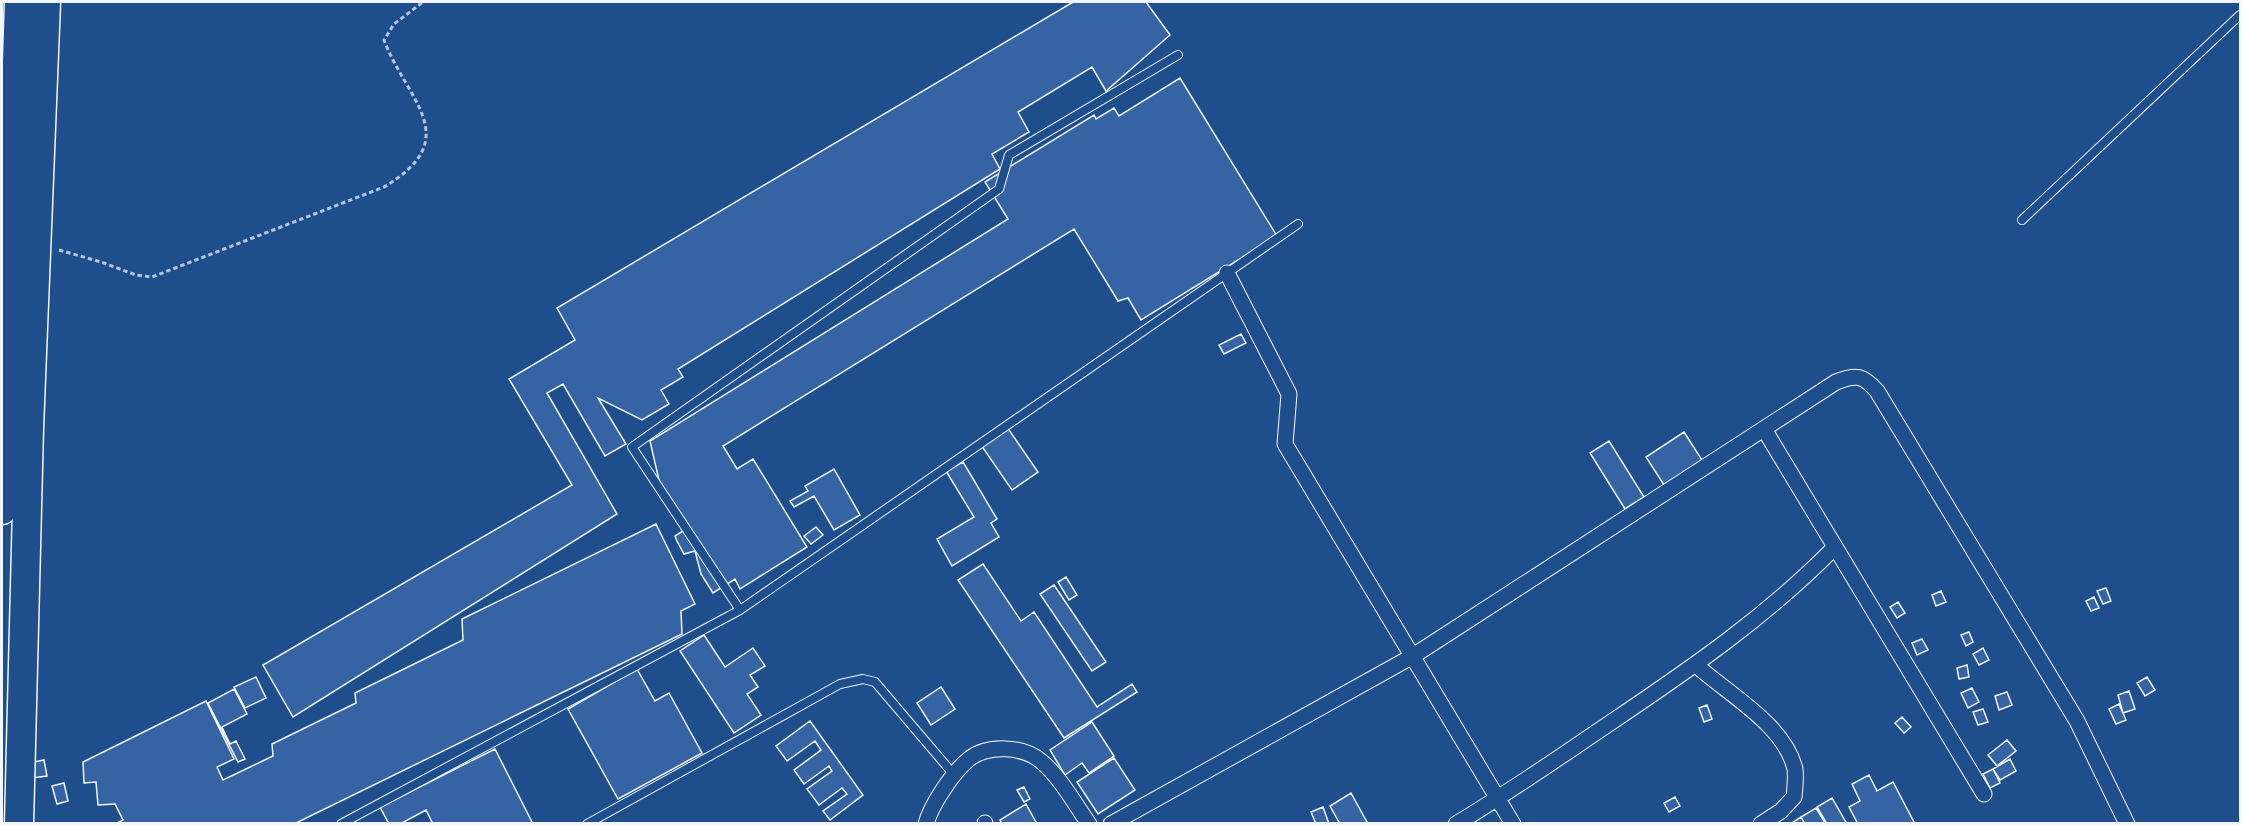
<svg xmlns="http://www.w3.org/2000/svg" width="2242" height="825" viewBox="0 0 2242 825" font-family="Manrope,sans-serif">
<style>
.building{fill:#3563a3;stroke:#f2f6ff;stroke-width:1.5}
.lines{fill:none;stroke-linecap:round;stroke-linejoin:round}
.lane-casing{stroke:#f2f6ff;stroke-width:10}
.street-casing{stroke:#f2f6ff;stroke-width:17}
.highway-casing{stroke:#f2f6ff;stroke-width:31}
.path{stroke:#b3c4dc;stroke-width:3;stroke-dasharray:4.5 3;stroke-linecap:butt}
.lane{stroke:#1f4e8c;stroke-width:8}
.street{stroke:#1f4e8c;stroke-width:15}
.highway{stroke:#1f4e8c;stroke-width:28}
</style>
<rect width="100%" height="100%" fill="#1f4e8c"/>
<!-- building -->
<path class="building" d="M1073,2h73l24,33 -64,56 -14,-24 -74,45 11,20 -37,22 8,15 -322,200 5,8 -22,13 8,14 -27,16 -44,-22 28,46 -21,12 -42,-72 -16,9 70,121 -324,203 -30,-52 309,-180 -63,-106 66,-39 -18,-32z
M1180,78l97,158 -136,84 -13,-22 -10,3 -44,-72 -351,217 14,23 16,-10 54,88 -67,42 -5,-10 -22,14 -12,-19 -6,-23 -11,3 -7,-13 -2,-5 11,-7 -25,-40 -11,-48 358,-222 -23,-37 109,-67 2,4 18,-11 5,8z
M1241,334l5,9 -22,11 -5,-9z
M1007,427l31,45 -26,18 -31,-45z
M1684,432l18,28 -38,25 -18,-28z
M1609,441l35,56 -19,12 -35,-56z
M963,462l34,57 -6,4 8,14 -47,29 -15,-27 37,-22 -28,-46z
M834,469l26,46 -26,15 -20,-34 -20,11 -4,-6 18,-10 -3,-5z
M656,524l39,80 -14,7 1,23 -388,190h-179l8,-4 -8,-16 -17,1 -2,-23 -12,1 -1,-21 123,-61 28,58 -17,8 6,13 50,-24 -1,-12 84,-41 -1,-10 108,-53 -1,-21z
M816,527l7,8 -12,9 -7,-8z
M983,564l38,57 13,-9 63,95 35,-23 5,8 -73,46 -106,-158z
M1066,577l11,18 -8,5 -11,-18z
M1054,585l52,77 -14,9 -52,-77z
M2106,588l5,13 -8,3 -6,-13z
M1941,591l5,11 -10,4 -4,-11z
M2094,597l5,11 -8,3 -5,-10z
M1898,602l7,11 -8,5 -7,-11z
M1969,632l4,10 -7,4 -5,-11z
M704,635l21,32 28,-19 12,18 -15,9 8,12 -11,7 14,21 -27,18 -54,-82z
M1922,639l6,11 -11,5 -5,-12z
M1983,648l6,12 -10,5 -6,-11z
M1967,665l2,12 -10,2 -2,-11z
M637,669l18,32 14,-8 33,60 -84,46 -50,-90z
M256,677l10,21 -21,10 -11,-21z
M2147,677l8,13 -10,6 -8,-13z
M941,687l14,22 -24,16 -14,-22z
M1972,688l7,14 -11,6 -7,-15z
M234,689l13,25 -25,13 8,17 6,-3 9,18 -7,3 -30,-59z
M2129,691l6,18 -12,4 -5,-18z
M2007,692l5,13 -13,5 -4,-14z
M2119,704l7,16 -10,4 -7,-15z
M1707,705l5,14 -8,3 -5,-14z
M1983,709l5,13 -10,3 -5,-13z
M1902,717l9,10 -7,6 -9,-10z
M810,721l53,74 -33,25 -7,-9 24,-17 -5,-6 -23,17 -12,-16 25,-18 -3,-5 -25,18 -10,-14 27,-20 -6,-9 -28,20 -11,-15z
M1092,722l22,34 -25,17 -7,-10 -17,12 -15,-25z
M2007,740l9,11 -19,15 -9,-11z
M495,749l38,75h-100l-7,-14 -26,14h-11l-9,-17z
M1114,758l21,32 -37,24 -21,-32z
M2010,759l6,12 -16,9 -7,-11z
M44,760l3,16 -15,2 -3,-15z
M1993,769l7,14 -10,5 -7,-14z
M1869,775l8,16 16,-9 22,42h-57l-9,-17 11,-6 -8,-17z
M64,783l4,18 -11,3 -5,-18z
M1024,787l6,12 -6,3 -7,-12z
M1351,793l17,31h-28l-10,-18z
M1675,797l5,9 -11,6 -5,-9z
M1832,798l15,26h-20l-10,-17z
M1026,804l11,20h-35l-2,-4z
M1323,807l6,17h-13l-5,-12z
M1816,808l10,16h-21l-4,-7z
M1801,817l4,7h-15z"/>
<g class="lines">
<!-- lane casing -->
<g class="lane-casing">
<path id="lane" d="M2022,220l218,-205
M740,610l-108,-163 367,-258 10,-34 169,-100
M341,824l399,-214 558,-386
M587,824l253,-140 23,-5 12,3 80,94"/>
</g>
<!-- street casing -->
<g class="street-casing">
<path id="street" d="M1227,273l62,121 -4,50 228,380
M1764,429l220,365
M1696,665c32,29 89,60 99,104 1,9 0,19 -1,28l-13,14 -20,13
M985,823v1
M926,824c5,-19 27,-52 43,-65 19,-15 55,-13 73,3 18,15 33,42 47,62
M1111,824l302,-168 423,-274c20,-8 27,-7 41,9l200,330 50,103
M1456,824c54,-32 105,-68 157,-103 80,-54 154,-105 222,-174"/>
</g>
<!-- highway casing -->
<g class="highway-casing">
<path id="highway" d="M2,510l17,-508
M19,824l10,-396 17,-426"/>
</g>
<!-- path -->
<path class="path" d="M59,250l42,12 35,13 16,2 232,-90c82,-49 23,-86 0,-147l10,-16 29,-22"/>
<!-- lane -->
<use href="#lane" class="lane"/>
<!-- street -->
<use href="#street" class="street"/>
<!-- highway -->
<use href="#highway" class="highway"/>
</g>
<!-- border -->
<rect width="2242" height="825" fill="none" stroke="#f2f6ff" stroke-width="6"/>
</svg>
